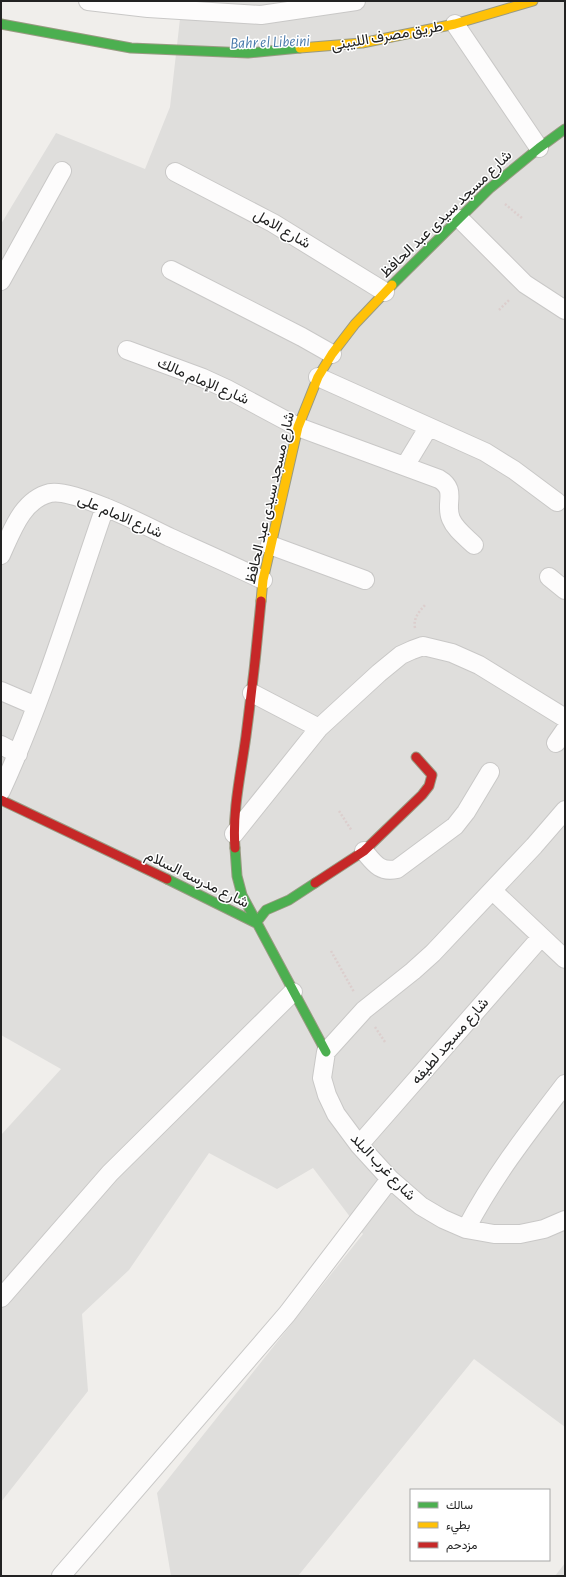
<svg xmlns="http://www.w3.org/2000/svg" width="566" height="1577" viewBox="0 0 566 1577" font-family="'Alegreya Sans',Vazirmatn,sans-serif">
<style>
.residential{fill:#dfdedc}
.lines{fill:none;stroke-linecap:round;stroke-linejoin:round}
.street-casing{stroke:#c9c8c7;stroke-width:20}
.fast-casing{stroke:#999a82;stroke-width:11}
.slow-casing{stroke:#999a82;stroke-width:11}
.jam-casing{stroke:#999a82;stroke-width:11}
.path{stroke:#dccecd;stroke-width:2.5;stroke-dasharray:2 2;stroke-linecap:butt}
.street{stroke:#fdfcfc;stroke-width:18}
.fast{stroke:#4caf50;stroke-width:9}
.slow{stroke:#ffc107;stroke-width:9}
.jam{stroke:#c62828;stroke-width:9}
.labels{text-anchor:middle;dominant-baseline:central;stroke-width:3;stroke-linejoin:round;paint-order:stroke}
.street-label{font-size:15px;fill:#222;stroke:#fff}
.water-label{font-size:16px;font-style:italic;fill:#4a7aab;stroke:#fff}
</style>
<rect width="100%" height="100%" fill="#f0eeeb"/>
<!-- residential -->
<path class="residential" d="M182,1h383v1426l-91,-68 -176,217h-127l-14,-83 206,-259 -50,-66 -36,21 -68,-36 -80,117 -47,44 6,77 -87,111v-367l60,-66 -60,-34v-811l55,-91 89,36 25,-62z
M565,1563v13h-10z"/>
<g class="lines">
<!-- street casing -->
<g class="street-casing">
<path id="street" d="M88,1l60,7 113,7 95,-14
M455,24l84,124
M175,172l98,51 112,69
M460,219l65,65 40,26
M171,270l131,67 30,17
M1,281l61,-110
M127,350l76,28 24,11 71,38 141,52c19,11 5,24 12,40 4,10 15,18 23,26
M318,377l167,75 29,18 43,32
M405,466l23,-38
M270,545l95,35
M1,555c11,-24 21,-55 49,-62 22,-5 97,33 119,44 31,14 63,28 94,43
M549,577l16,13
M1,691l35,15
M252,693l67,35
M556,743l9,-13
M1,745l17,9
M1,791c42,-91 71,-189 104,-284
M565,810l-31,36 -101,107 -20,18 -49,39 -38,42 -4,26 5,17 9,19 23,31 31,34 31,27 22,13 23,10 28,5h26l24,-5 21,-9
M234,834l85,-106 60,-55 22,-18 11,-5 11,-4 29,7 27,12 86,53
M364,851c10,12 16,22 33,18l58,-43 11,-14 24,-40
M493,891l72,68
M359,1145l182,-208
M466,1229c27,-52 63,-98 99,-145
M1,1298l109,-125 183,-181
M61,1576l226,-262 103,-135"/>
</g>
<!-- fast casing -->
<g class="fast-casing">
<path id="fast" d="M1,24l130,24 117,5 52,-5
M392,285l97,-96 50,-41 26,-19
M235,848l2,28 5,19 84,157
M167,879l89,44 10,-13 23,-10 26,-17"/>
</g>
<!-- slow casing -->
<g class="slow-casing">
<path id="slow" d="M300,48l62,-5 93,-19 78,-23
M261,601l2,-21 35,-153 20,-50 14,-23 23,-30 37,-39"/>
</g>
<!-- jam casing -->
<g class="jam-casing">
<path id="jam" d="M1,800l166,79
M235,848c-3,-37 6,-75 11,-112 6,-45 11,-90 15,-135
M315,883l49,-32 58,-56 7,-9 3,-11 -16,-18"/>
</g>
<!-- path -->
<path class="path" d="M505,204l18,15
M499,310l11,-11
M415,628c-2,-10 4,-16 10,-23
M339,811l13,20
M331,951l23,41
M375,1027l10,15"/>
<!-- street -->
<use href="#street" class="street"/>
<!-- fast -->
<use href="#fast" class="fast"/>
<!-- slow -->
<use href="#slow" class="slow"/>
<!-- jam -->
<use href="#jam" class="jam"/>
</g>
<g class="labels">
<!-- street labels -->
<g class="street-label">
<text transform="translate(387 36) rotate(-10)">طريق مصرف الليبنى</text>
<text transform="translate(446 214) rotate(-44)">شارع مسجد سيدى عبد الحافظ</text>
<text transform="translate(282 229) rotate(30)">شارع الامل</text>
<text transform="translate(203 381) rotate(23)">شارع الإمام مالك</text>
<text transform="translate(270 498) rotate(-77)">شارع مسجد سيدى عبد الحافظ</text>
<text transform="translate(120 516) rotate(23)">شارع الامام على</text>
<text transform="translate(197 879) rotate(26)">شارع مدرسه السلام</text>
<text transform="translate(450 1041) rotate(-49)">شارع مسجد لطيفه</text>
<text transform="translate(383 1167) rotate(46)">شارع غرب البلد</text>
</g>
<!-- water labels -->
<g class="water-label">
<text transform="translate(270 42) rotate(-2)">Bahr el Libeini</text>
</g>
</g>
<!-- border -->
<rect width="566" height="1577" fill="none" stroke="#222222" stroke-width="4"/>
<!-- legend -->
<rect x="410" y="1489" width="140" height="72" fill="#ffffff" stroke="#a7a7a7"/>
<rect x="418" y="1502" width="20" height="6" fill="#4caf50" stroke="#a7a7a7"/>
<text x="446" y="1509" font-size="12" fill="#222222">سالك</text>
<rect x="418" y="1522" width="20" height="6" fill="#ffc107" stroke="#a7a7a7"/>
<text x="446" y="1529" font-size="12" fill="#222222">بطيء</text>
<rect x="418" y="1542" width="20" height="6" fill="#c62828" stroke="#a7a7a7"/>
<text x="446" y="1549" font-size="12" fill="#222222">مزدحم</text>
</svg>
